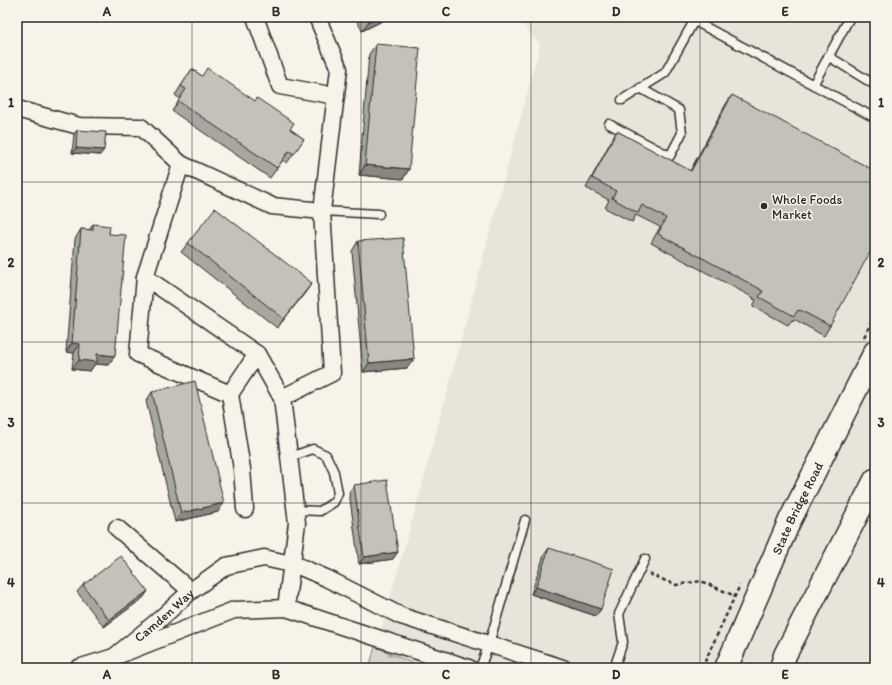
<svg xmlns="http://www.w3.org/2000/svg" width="892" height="685" viewBox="0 0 892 685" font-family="Itim,sans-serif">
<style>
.built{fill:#e8e4da}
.forest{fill:url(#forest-firs);stroke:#82807c}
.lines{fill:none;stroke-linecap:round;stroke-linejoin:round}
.service-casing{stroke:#2b2b2b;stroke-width:11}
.minor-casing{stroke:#2b2b2b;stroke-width:19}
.trunk-casing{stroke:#2b2b2b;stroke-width:25}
.path{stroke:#2b2b2b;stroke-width:2.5;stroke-dasharray:4 3;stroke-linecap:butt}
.service{stroke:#f7f3e8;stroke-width:8}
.minor{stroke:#f7f3e8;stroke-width:16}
.trunk{stroke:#f7f3e8;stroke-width:22}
.wall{fill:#a9a69f;stroke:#2b2b2b}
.shaded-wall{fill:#898782;stroke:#2b2b2b}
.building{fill:#c4c1b9;stroke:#2b2b2b}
.grid{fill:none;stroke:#2b2b2b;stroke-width:1;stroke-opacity:0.55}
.poi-dot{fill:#2b2b2b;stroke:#f7f3e8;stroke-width:1.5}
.labels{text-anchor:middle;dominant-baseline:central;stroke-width:3;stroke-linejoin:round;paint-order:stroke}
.poi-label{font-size:13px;fill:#2b2b2b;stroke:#f7f3e8;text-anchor:start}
.street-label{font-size:13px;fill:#2b2b2b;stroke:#f7f3e8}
.neatline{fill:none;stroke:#2b2b2b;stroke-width:1.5}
.grid-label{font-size:13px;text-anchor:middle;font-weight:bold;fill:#2b2b2b}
</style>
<defs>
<pattern id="forest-firs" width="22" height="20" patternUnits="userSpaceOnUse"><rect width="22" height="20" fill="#dad6cc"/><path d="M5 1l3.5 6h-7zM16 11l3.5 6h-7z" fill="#bbb8af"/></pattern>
</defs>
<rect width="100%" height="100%" fill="#f7f3e8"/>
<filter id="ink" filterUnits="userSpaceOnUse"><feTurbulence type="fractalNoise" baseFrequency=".025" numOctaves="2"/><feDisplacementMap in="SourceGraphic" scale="8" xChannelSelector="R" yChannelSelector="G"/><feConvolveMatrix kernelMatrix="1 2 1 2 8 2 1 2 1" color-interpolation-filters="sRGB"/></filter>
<g filter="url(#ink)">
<!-- built -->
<path class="built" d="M516,17h359v651h-452l-47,-21 44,-154 120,-448z"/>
<!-- forest -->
<path class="forest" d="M375,647h1l47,21h-54z"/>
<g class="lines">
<!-- service casing -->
<g class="service-casing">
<path id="service" d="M687,17l188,101
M828,56l47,29
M813,85l37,-68
M622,100l43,-27 29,-52
M609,124l61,32 12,-23 -3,-23 -39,-22
M322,211l57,3
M290,457l23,-8 13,6 8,17 4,21 -4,9 -14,9 -24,-1
M480,668l9,-24 36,-124
M614,668l9,-26 -4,-28 26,-55"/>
</g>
<!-- minor casing -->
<g class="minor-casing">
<g id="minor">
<path d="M255,17l25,69 56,10"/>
<path d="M17,109l62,17 62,1 40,37"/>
<path d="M145,277l-7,77 92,40 27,-40"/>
<path d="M230,394l12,75 3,40"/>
<path d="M282,398l-25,-44 -112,-77 36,-113 91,42 50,5"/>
<path d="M117,528l74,63"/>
<path d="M286,608l11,-85 -15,-125 50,-25 -10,-162 17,-142 -22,-52"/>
<path id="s1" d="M114,657l46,-38 31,-28 35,-25 38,-8 32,7 30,13 75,38 162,52"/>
<path d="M78,668l36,-11 120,-47 52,-2 183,60"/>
</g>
</g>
<!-- trunk casing -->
<g class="trunk-casing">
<g id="trunk">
<path id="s2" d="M726,668l64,-148 85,-168"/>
<path d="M781,668l4,-13 90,-175"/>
</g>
</g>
<!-- path -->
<path class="path" d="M864,337l11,-22
M649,574l27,11 25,-4 34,15
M702,668l38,-83"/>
<!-- service -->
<use href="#service" class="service"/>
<!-- minor -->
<use href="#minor" class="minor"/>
<!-- trunk -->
<use href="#trunk" class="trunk"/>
</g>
<!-- wall -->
<path class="wall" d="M355,17h35l-28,14z
M376,44l33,125 -6,10 -44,-4 10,-121z
M192,69l10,7 88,53 14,10 -17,24 -4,-3 -13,18 -98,-67 8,-12 -5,-4z
M732,95l98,231 -6,10 -30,-17 -1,2 -1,-1 -4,5 -35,-19 3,-6 -3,-1 1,-1 -103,-55 9,-16 -24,-12 -4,7 -27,-14 4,-8 -23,-12 25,-47 6,-10 73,40 36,-67z
M77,130l23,25 -28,-2 2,-19z
M93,224l16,10 -1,131 -13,-1 -5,7 -18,-2 2,-16 -8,-1 9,-113 6,-10 8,1z
M358,241l56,118 -7,9 -44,4 -11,-121z
M188,243l124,40 -35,45 -96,-76z
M152,392l66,120 -43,10 -29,-121z
M354,485l39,74 -34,5 -10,-72z
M549,548l52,61 -5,7 -65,-22 13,-39z
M83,585l65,6 -5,7 -39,29 -27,-35z"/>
<!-- shaded-wall -->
<path class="shaded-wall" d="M20,17l-3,5v-3z
M377,17h13l-28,14 7,-10z
M76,148l28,2 -4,5 -28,-2z
M365,165l44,4 -6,10 -44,-4z
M312,283l-7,10 -28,35z
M72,343l8,1 -6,9 -8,-1z
M97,354l18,2 -7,9 -13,-1 -5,7 -18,-2 7,-9z
M414,359l-7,9 -44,4 6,-9z
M224,503l-6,9 -43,10 6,-9z
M398,552l-5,7 -34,5 5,-7z
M536,587l65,22 -5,7 -65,-22z
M148,591l-5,7 -39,29 5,-7z"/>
<!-- building -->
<path class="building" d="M367,17h10l-8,4z
M376,44l44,4 -11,121 -44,-4z
M207,68l48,33 2,-3 37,25 -4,6 14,10 -10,15 -5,-3 -12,17 -99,-67 8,-12 -5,-3 11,-17 10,7z
M732,95l143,76v72l-45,83 -30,-16 -1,1 -1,-1 -4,6 -35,-19 4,-6 -3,-1v-1l-102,-55 8,-16 -24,-13 -4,8 -26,-15 4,-7 -24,-13 25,-47 74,40z
M77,130l29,2 -2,18 -28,-2z
M215,208l97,75 -28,36 -96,-76z
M93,224l17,2 -1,8 17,1 -11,121 -18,-2v8l-18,-2 1,-16 -8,-1 9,-114 12,1z
M403,238l11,121 -45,4 -11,-122z
M195,381l29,122 -43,10 -29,-121z
M387,480l11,72 -34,5 -10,-72z
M549,548l65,21 -13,40 -65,-22z
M121,556l27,35 -39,29 -26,-35z
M875,662v6h-2z"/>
</g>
<!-- grid -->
<path class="grid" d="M192,17v651M361,17v651M531,17v651M700,17v651M17,182h858M17,342h858M17,503h858"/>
<!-- markers -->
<circle class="poi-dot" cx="764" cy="206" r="4"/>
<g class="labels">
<!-- poi labels -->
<g class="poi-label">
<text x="772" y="199">Whole Foods<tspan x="772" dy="15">Market</tspan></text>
</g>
<!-- street labels -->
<g class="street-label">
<text stroke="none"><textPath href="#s2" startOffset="175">State Bridge Road</textPath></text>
<text stroke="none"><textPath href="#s1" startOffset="65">Camden Way</textPath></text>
</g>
</g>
<!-- margin -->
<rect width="892" height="685" fill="none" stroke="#f7f3e8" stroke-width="44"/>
<rect x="22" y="22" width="848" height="641" class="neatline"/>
<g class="grid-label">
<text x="107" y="16">A</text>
<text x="276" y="16">B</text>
<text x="446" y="16">C</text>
<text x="616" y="16">D</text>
<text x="785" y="16">E</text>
<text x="11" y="107">1</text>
<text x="881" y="107">1</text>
<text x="11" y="267">2</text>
<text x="881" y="267">2</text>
<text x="11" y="427">3</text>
<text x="881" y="427">3</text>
<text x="11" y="587">4</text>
<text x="881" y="587">4</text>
<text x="107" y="679">A</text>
<text x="276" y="679">B</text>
<text x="446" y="679">C</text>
<text x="616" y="679">D</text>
<text x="785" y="679">E</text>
</g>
</svg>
